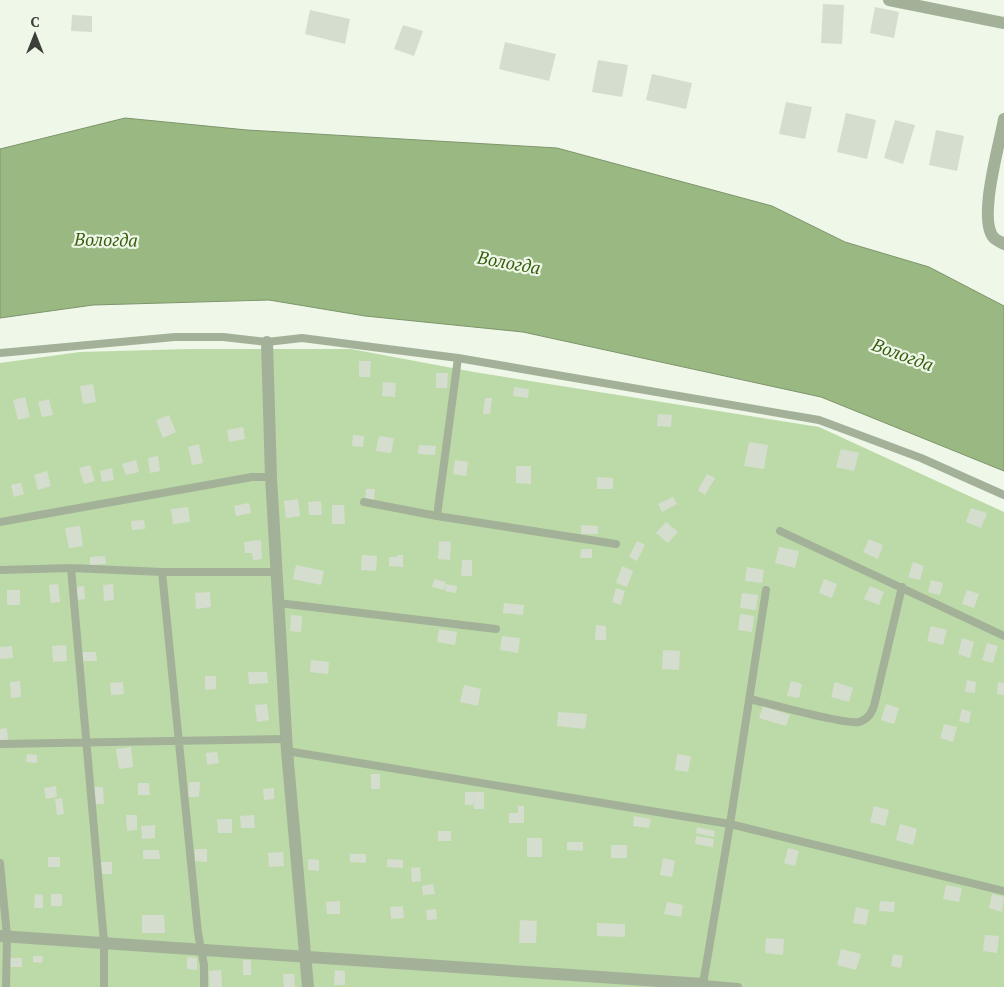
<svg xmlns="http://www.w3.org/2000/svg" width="1004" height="987" viewBox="0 0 1004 987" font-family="'PT Serif',serif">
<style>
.green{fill:#bcdaa7}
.water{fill:#9ab982;stroke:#7e946c}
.building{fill:#d5ddcf}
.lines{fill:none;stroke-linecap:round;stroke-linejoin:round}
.lane{stroke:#a3b199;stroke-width:8}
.street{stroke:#a3b199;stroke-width:12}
.labels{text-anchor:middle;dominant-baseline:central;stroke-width:4.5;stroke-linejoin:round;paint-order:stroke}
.water-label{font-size:18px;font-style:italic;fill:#375d0c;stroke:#eef7e8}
</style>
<rect width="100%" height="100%" fill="#eef7e8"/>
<!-- green -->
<path class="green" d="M189,349h162l123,23 345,55 185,85v475h-1004v-624l80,-11z"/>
<!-- water -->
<path class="water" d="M125,118l122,12 310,18 215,58 73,36 84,25 75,39v165l-183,-74 -298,-65 -158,-16 -96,-16 -176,5 -93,13v-169z"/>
<!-- building -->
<path class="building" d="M823,4l21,1 -2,39 -21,-1z
M875,7l24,5 -5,26 -24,-5z
M310,10l40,9 -5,25 -40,-10z
M72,15l20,1v16l-21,-1z
M403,25l20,6 -9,25 -20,-7z
M505,42l51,12 -7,27 -50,-12z
M598,60l30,5 -6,32 -30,-5z
M652,74l40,9 -6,26 -40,-9z
M786,102l26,5 -7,32 -26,-5z
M846,113l30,7 -9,39 -30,-7z
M895,120l20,5 -12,39 -19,-6z
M936,130l28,6 -7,35 -28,-6z
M359,361h12l-1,16h-11z
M436,373h12l-1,15h-11z
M383,382l13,1 -1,14 -13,-1z
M93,384l3,18 -13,2 -3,-18z
M514,387l15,2 -1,9 -15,-2z
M25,397l5,20 -12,3 -5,-20z
M485,398h7l-2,16h-7z
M49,399l4,16 -11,2 -4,-15z
M658,414l14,1 -1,12 -14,-1z
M169,415l7,17 -13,6 -7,-18z
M243,427l2,12 -16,3 -2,-12z
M353,435l11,1 -1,11 -11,-1z
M379,436l15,2 -3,15 -15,-2z
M749,442l19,3 -4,24 -20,-3z
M199,444l4,19 -11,2 -4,-18z
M419,445l17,1 -1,9 -17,-1z
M841,449l18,4 -5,18 -18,-4z
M158,456l2,15 -10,2 -2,-15z
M136,460l3,12 -13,3 -4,-11z
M455,460l13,2 -2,14 -13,-2z
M90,465l5,16 -11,3 -5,-16z
M516,466h15v18l-15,-1z
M112,468l2,12 -12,2 -2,-11z
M47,471l4,15 -13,4 -4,-15z
M707,474l8,4 -10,17 -7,-5z
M597,477l16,1v11h-16z
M21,483l3,11 -10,3 -3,-12z
M366,489h9l-1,13h-9z
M673,497l4,7 -15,8 -4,-8z
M298,499l2,17 -14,2 -2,-17z
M321,501l1,14h-13l-1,-13z
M249,503l2,10 -15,3 -2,-10z
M332,505h12l1,19h-13z
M188,507l2,15 -17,2 -2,-15z
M971,508l16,5 -6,15 -15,-6z
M144,520l1,9 -13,1 -1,-9z
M666,522l12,10 -10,11 -12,-10z
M581,525l17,1v8h-17z
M80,526l3,20 -14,2 -4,-20z
M869,539l14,6 -5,14 -15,-7z
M261,540l1,19 -9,1 -1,-7h-7l-1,-11z
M439,541l12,1 -1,18 -12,-1z
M637,541l8,4 -8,16 -8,-4z
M779,547l20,4 -4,17 -20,-5z
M581,549h11v9h-12z
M362,555l15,1 -1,15 -15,-1z
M397,555h6v12l-14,-1v-9h8z
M105,556l1,8 -16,1v-8z
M462,560h10v16h-11z
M913,562l11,4 -4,14 -12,-3z
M296,565l28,6 -3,14 -28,-6z
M622,566l11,5 -6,16 -11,-4z
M747,567l17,3 -2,13 -17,-2z
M434,579l12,3 -2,8 -12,-3z
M824,579l13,5 -5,14 -13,-5z
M931,580l12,3 -3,12 -12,-3z
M58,584l2,18 -9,1 -2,-18z
M113,584l1,16 -10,1 -1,-16z
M446,584l11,2 -1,7 -11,-2z
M84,586l1,13 -9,1 -1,-13z
M870,586l14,6 -5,13 -15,-6z
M616,588l9,3 -4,14 -9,-3z
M7,590h13v15h-13z
M967,590l12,4 -5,14 -12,-4z
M210,592l1,15 -15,2 -1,-16z
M742,593l16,2 -2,15 -16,-2z
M504,603l20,2 -1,10 -20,-2z
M740,614l14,2 -2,16 -14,-2z
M291,615l11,1 -1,16 -11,-1z
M596,625l10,1v14h-11z
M931,626l16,4 -4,15 -16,-4z
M439,629l18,3 -2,13 -18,-3z
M502,636l18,2 -2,15 -18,-3z
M962,638l12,4 -4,16 -12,-4z
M987,643l11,3 -5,17 -11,-3z
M66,645l1,16 -14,1 -1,-16z
M12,646l1,12 -13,1v-12z
M663,650l17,1 -1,19 -17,-1z
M82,652h14l1,9h-15z
M311,660l18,2 -1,12 -18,-2z
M248,672h19l1,11 -19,1z
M205,676h11v13l-11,1z
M967,680l9,2 -1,11 -10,-1z
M20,681l1,16 -10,1 -1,-16z
M791,681l11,3 -3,14 -12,-2z
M123,682l1,12 -13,1 -1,-12z
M835,682l18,6 -4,14 -18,-5z
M998,682l6,1v12l-7,-1z
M464,685l17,4 -3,17 -18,-4z
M267,704l2,16 -12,2 -2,-17z
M886,704l13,4 -5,16 -13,-4z
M763,706l27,9 -4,11 -27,-8z
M962,709l9,3 -2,11 -10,-2z
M558,712l29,2 -2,15 -28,-3z
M944,724l13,3 -4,15 -13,-4z
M7,728l1,14h-8v-13z
M131,747l2,20 -14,2 -3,-20z
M217,752l2,11 -12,2 -1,-12z
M27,754l10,1v8l-11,-1z
M677,754l14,2 -3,16 -13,-2z
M371,774h9v15h-9z
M189,782h11l-1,15h-11z
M138,783h11l1,12h-12z
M56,786l1,11 -11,2 -2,-11z
M94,787h9l1,17h-10z
M274,788v11l-10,1 -1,-11z
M465,792h8v13h-8z
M473,792h11v17h-10z
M62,798l2,16 -7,1 -2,-16z
M518,806h6v17h-15v-10h9z
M874,806l15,4 -4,16 -15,-4z
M126,815h11v15l-10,1z
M254,815l1,13h-14l-1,-12z
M634,816l17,3 -2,9 -16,-2z
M217,819h15v14h-14z
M900,824l17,5 -4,16 -17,-5z
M155,825v13l-13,1 -1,-13z
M697,827l18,4 -1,6 -18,-4z
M438,831h13v10h-13z
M696,836l18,3 -1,8 -18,-3z
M527,838h15v19h-15z
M567,842h16v9l-16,-1z
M611,845h16v13h-16z
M788,848l11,3 -4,15 -11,-3z
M195,849h12v13l-12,-1z
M143,850h16l1,9h-17z
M283,852l1,14 -15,1 -1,-14z
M350,854h16v9l-16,-1z
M48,857h12v10h-12z
M663,858l12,3 -3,16 -12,-2z
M308,859l11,1v11l-11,-1z
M387,859l16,1v8l-16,-1z
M99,862h13v12h-12z
M420,867l1,14 -9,1 -1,-14z
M433,884l2,10 -12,1 -1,-9z
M946,885l16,3 -3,14 -16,-3z
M35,894l8,1v13h-9z
M51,894h11v12h-11z
M992,894l12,3 -2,15 -13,-4z
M340,901v13h-13l-1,-12z
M880,901l15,1 -1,10 -15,-1z
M667,902l16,3 -2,12 -17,-3z
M403,906l1,12 -13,1 -1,-12z
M856,907l13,3 -3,15 -13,-2z
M436,909l1,10 -10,1 -1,-10z
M142,915h22l1,18h-23z
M520,920l17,1 -1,22h-17z
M597,923l28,1v13l-28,-1z
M985,935l14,1 -2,17 -14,-2z
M766,938l18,1 -1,16 -18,-2z
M841,949l20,5 -5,16 -19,-5z
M893,954l10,2 -2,12 -10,-2z
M33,956h10l-1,7 -9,-1z
M187,957l10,1v12l-10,-1z
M10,958h12v9h-12z
M243,960h8v15h-8z
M221,970l1,17h-12l-1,-16z
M335,970l10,1v14h-11z
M283,974h11l1,13h-11z"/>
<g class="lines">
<!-- lane -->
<path class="lane" d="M0,353l175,-16h48l44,5 35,-4 156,20 361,62 102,38 83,37
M364,502l73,14 179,28
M437,516l21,-158
M0,522l252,-45h19
M780,531l224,105
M71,568l33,374v45
M0,570l71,-2 91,4h114
M162,572l36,361 6,32v22
M278,603l218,26
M750,699c20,5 94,26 109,23 9,-3 12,-8 15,-16l28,-119
M0,744l287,-5
M287,751l443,73 274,67
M0,863l7,73 -1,51
M738,987l-35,-3 27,-160 36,-234"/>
<!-- street -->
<path class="street" d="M889,0l115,23
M1004,119c-4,24 -27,101 -10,119 2,2 7,4 10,6
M267,342l4,135 16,274 21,236
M0,936l703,48"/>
</g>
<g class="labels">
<!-- water labels -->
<g class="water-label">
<text transform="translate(106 239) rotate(1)">Вологда</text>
<text transform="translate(509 262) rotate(10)">Вологда</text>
<text transform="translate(903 354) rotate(20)">Вологда</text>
</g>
</g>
<!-- north arrow -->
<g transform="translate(35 35)" stroke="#eef7e8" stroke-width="4" paint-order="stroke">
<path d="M0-4L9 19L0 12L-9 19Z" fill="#3b3e39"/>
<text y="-8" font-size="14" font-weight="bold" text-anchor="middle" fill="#3b3e39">С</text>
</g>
</svg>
